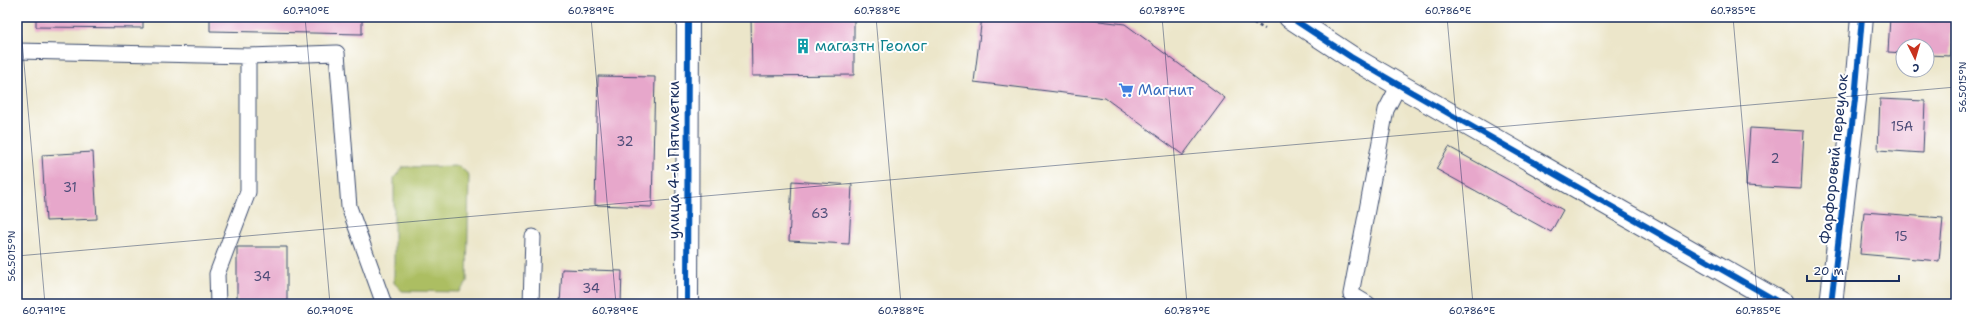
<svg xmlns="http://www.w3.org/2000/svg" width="1973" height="321" viewBox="0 0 1973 321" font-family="'Shantell Sans',sans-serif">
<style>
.green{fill:#acbe62;stroke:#647660}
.building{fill:#e7a7cb}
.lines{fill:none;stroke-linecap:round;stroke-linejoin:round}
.lane-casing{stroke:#3a4a6e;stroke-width:17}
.street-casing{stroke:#3a4a6e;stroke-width:24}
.secondary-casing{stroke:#3a4a6e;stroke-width:24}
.path{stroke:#3a4a6e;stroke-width:2.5;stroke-dasharray:3 3;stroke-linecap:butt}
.lane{stroke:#fff;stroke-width:15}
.street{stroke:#fff;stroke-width:22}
.secondary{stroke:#fff;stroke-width:22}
.cycleway-casing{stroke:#fff;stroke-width:8}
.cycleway{stroke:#0057b8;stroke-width:6}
.ticks{fill:none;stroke:#1b2f5e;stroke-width:1;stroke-opacity:0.45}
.labels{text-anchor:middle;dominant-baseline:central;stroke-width:4;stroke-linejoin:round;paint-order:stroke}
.number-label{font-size:13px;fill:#4e4d79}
.culture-label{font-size:15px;fill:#0d838f;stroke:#fff;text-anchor:start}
.shop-label{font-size:15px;fill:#366cbe;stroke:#fff;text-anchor:start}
.street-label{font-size:15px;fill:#1b2f5e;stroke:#fff}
.neatline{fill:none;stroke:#1b2f5e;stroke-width:1.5}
.ticks-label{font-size:10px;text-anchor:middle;fill:#1b2f5e}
</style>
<rect width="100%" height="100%" fill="#fff"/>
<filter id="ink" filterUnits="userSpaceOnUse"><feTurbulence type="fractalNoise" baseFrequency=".025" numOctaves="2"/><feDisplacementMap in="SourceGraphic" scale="8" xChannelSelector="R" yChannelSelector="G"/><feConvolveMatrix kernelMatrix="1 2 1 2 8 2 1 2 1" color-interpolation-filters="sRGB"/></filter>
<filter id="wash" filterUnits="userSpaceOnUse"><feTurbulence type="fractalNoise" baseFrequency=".012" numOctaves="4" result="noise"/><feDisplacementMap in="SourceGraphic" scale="16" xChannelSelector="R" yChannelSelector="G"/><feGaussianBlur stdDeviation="0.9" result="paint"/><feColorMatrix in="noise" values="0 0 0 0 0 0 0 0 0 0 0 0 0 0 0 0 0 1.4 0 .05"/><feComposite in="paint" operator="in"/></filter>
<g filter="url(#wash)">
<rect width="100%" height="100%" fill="#ece6ca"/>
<!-- green -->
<path class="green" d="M459,166l10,9 -2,108 -8,9 -57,-1 -8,-8v-105l9,-11z"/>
<g id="blocks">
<!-- building -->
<path class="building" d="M36,17h107v11l-107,-1z
M210,17h152v17l-152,-3z
M751,17h103v58l-102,1z
M982,17h83l60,7 100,74 -42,57 -78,-57 -131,-16z
M1890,17h62l-2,39 -23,-1v-9h-24v7l-15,-1z
M598,76l57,1 -3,130 -57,-2z
M1880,99l45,2 -2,52 -45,-3z
M1750,128l54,3 -3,58 -55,-3z
M1449,147l114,63 -12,22 -115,-63z
M93,152l4,67 -51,2 -4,-66z
M792,181l60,4 -3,59 -60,-3z
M1864,212l79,6 -4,43 -79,-7z
M237,247h50v57h-50z
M562,269l60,2 -1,33h-61z"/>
</g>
</g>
<g filter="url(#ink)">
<use href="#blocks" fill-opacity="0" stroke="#3a4a6e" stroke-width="1"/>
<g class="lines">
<!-- lane casing -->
<g class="lane-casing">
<path id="lane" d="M17,51l231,5 89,-3 12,154 35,97
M218,304l-1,-30 31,-82v-136
M531,304l2,-67
M1368,304l-17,-10 35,-184 13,-25"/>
</g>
<!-- street casing -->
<g class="street-casing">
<path id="street" d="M687,304l1,-287
M1831,304l24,-205 7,-82"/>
</g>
<!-- secondary casing -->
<g class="secondary-casing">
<path id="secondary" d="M1290,17l61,40 48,28 383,219"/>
</g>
<!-- path -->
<path class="path" d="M1243,17l22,12"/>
<!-- lane -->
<use href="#lane" class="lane"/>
<!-- street -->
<use href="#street" class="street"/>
<!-- secondary -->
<use href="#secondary" class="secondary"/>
<!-- cycleway casing -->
<g class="cycleway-casing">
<path id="cycleway" d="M1290,17l61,40 48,28 383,219
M687,304l1,-287
M1831,304l24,-205 7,-82"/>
</g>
<!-- cycleway -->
<use href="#cycleway" class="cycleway"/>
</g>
</g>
<!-- ticks -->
<path class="ticks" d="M20,17l25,287M305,17l25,287M591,17l25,287M876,17l25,287M1162,17l25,287M1447,17l26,287M1733,17l25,287M17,256l1939,-169"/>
<!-- icons -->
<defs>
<g id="building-bare" transform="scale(1.2)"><path d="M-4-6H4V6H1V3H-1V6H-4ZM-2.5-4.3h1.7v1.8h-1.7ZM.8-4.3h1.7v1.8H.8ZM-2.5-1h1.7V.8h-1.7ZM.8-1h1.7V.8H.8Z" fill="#0f9aa8" stroke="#fff" stroke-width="2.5" paint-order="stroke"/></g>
<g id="supermarket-bare" transform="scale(1.2)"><path d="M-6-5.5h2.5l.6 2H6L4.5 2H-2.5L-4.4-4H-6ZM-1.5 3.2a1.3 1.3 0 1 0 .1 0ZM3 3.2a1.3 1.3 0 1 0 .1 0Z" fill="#3f7fe0" stroke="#fff" stroke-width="2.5" paint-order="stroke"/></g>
</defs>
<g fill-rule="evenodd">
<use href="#building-bare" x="803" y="46"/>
<use href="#supermarket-bare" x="1126" y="90"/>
</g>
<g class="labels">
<!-- number labels -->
<g class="number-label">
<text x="1902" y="126">15А</text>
<text x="625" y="141">32</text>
<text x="1775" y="158">2</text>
<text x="70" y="187">31</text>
<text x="820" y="213">63</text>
<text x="1901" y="236">15</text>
<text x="262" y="276">34</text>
<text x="591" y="288">34</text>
</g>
<!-- culture labels -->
<g class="culture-label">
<text x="815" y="46">магазтн Геолог</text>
</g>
<!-- shop labels -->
<g class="shop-label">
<text x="1138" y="90">Магнит</text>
</g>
<!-- street labels -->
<g class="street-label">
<text transform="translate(1834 159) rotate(-84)">Фарфоровый переулок</text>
<text transform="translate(674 160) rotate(-90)">улица 4-й Пятилетки</text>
</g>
</g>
<!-- margin -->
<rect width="1973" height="321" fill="none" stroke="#fff" stroke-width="44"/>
<!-- north arrow -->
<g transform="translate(1915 58) rotate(175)"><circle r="19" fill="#ffffff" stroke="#a4acbf"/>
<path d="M0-3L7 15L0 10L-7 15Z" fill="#c8321e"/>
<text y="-6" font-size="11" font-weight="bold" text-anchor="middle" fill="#1b2f5e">С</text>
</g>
<!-- scale -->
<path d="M1807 275v6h92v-6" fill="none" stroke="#1b2f5e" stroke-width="2"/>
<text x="1813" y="275" font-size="12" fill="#1b2f5e" stroke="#ffffff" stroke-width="3" paint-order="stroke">20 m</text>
<rect x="22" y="22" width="1929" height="277" class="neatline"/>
<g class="ticks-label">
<text x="306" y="14">60.790°E</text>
<text x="591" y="14">60.789°E</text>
<text x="877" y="14">60.788°E</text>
<text x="1162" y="14">60.787°E</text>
<text x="1448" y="14">60.786°E</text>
<text x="1733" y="14">60.785°E</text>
<text transform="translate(1962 87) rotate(-90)" y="4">56.5015°N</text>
<text transform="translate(11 256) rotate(-90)" y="4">56.5015°N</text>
<text x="44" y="314">60.791°E</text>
<text x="330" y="314">60.790°E</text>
<text x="615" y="314">60.789°E</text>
<text x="901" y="314">60.788°E</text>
<text x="1187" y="314">60.787°E</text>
<text x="1472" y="314">60.786°E</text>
<text x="1758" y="314">60.785°E</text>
</g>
</svg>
